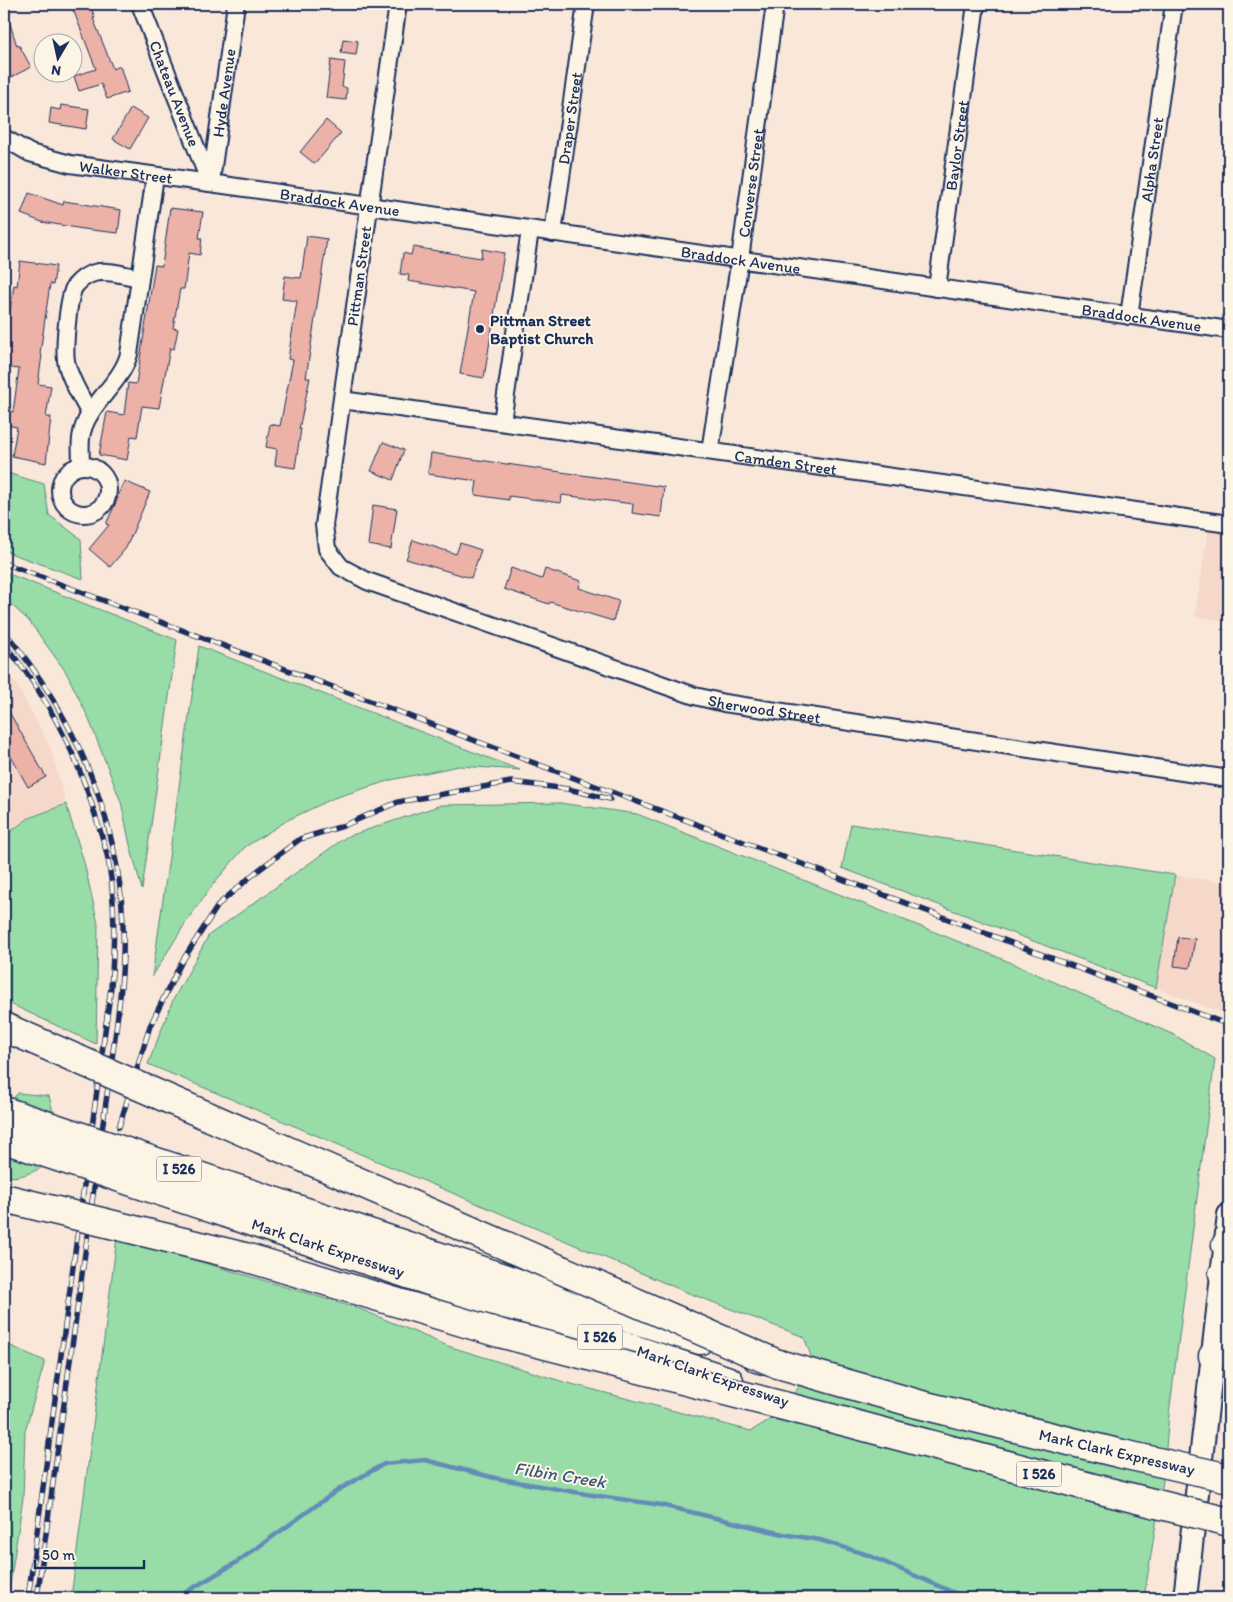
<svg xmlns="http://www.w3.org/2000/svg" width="1233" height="1602" viewBox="0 0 1233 1602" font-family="Itim,sans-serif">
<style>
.built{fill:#f5d8ca}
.green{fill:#98dca8;stroke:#5a8683}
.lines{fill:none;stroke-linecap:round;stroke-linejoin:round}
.stream{stroke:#638db7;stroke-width:4.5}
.building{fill:#ecb2a7;stroke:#1b2f5e}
.minor-casing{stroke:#1b2f5e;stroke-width:20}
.secondary-casing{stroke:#1b2f5e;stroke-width:26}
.motorway-casing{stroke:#1b2f5e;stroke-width:31}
.minor{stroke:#fcf5e5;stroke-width:16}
.secondary{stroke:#fcf5e5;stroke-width:22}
.motorway{stroke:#fcf5e5;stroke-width:28}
.rail-casing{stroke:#1b2f5e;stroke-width:5.5}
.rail{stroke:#fcf5e5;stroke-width:4;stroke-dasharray:11;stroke-linecap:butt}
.motorway-bridge-casing{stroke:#1b2f5e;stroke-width:31;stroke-linecap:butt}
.motorway-bridge{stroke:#fcf5e5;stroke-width:28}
.poi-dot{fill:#1b2f5e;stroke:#fcf5e5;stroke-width:2}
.labels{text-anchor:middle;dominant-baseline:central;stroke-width:4;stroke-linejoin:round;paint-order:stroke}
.shield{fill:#fcf5e5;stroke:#5e6a86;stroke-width:1}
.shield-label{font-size:15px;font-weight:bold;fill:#1b2f5e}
.street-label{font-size:16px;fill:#1b2f5e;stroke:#fcf5e5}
.poi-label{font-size:16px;font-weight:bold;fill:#1b2f5e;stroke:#fcf5e5;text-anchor:start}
.water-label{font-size:18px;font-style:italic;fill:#395683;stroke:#fcf5e5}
</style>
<rect width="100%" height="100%" fill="#f9e8d9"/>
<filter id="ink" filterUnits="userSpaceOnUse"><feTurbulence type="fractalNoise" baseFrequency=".02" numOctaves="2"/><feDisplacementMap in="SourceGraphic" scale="10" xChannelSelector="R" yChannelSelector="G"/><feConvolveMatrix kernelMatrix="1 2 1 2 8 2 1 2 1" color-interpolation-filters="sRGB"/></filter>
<g filter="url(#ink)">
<!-- built -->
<path class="built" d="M1209,522l20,2v98l-34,-6z
M4,669l12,14 34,63 16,57 -37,15 -25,18z
M1175,875l54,8v99l-4,32 -69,-26z"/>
<!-- green -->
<path class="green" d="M4,472l40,12 5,31 32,24 2,40 -79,-28z
M4,572l173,68 -35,250 -12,-45 -9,-43 -33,-85 -22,-45 -37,-51 -25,-23z
M199,646l321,124 -61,-4 -68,14 -57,18 -46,22 -43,27 -31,36 -26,36 -36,58z
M560,803l77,11 363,144 174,77 41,24 -46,355 -6,67 -19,117h-1073l46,-361 243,72 88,37 116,36 187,49 26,-16 21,-27 13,-32 -7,-19 -118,-45 -538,-228 25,-64 36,-65 137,-98 95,-32z
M66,804l18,58 14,62 -2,120 -92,-43v-165l25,-18z
M851,824l324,51 -19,113 -314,-120z
M18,1093l31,3 7,28 -6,39c-12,7 -33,18 -46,12v-67z
M4,1343l41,18 -20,70 -2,67 -15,100h-4z"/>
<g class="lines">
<!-- stream -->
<path class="stream" d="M176,1598l61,-36 101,-72 46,-26 41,-4 70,18 91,16 75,11 122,29 37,6 48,15 98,43"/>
</g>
<!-- building -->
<path class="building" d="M71,4h19l5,14h-2l20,51 7,-3 8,26 -21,7 -6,-15 -22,7 -5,-15 22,-7z
M4,14h3l10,32 2,-1 12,22 -27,14z
M343,39l15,2 -2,14 -15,-2z
M331,60l14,2 -3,25 5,1 -1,12 -20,-2z
M61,105l28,4 -3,20 -37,-6 2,-15 9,2z
M131,108l17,10 -18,31 -17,-10z
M326,120l15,13 -26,31 -15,-12z
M29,193l34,12 1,-4 57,9 -3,23 -35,-4 -41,-7 -21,-8z
M170,208l33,4 -4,26h3l-2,17 -11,-2 -5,36h-4l-7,39 5,1 -4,20 -4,-1 -11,60 -17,-2 -5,31 -6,-1 -4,24 -28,-5 8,-43 17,3 4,-32 8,1 19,-119 7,1z
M307,236l20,3 -21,139h4l-11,51h2l-6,39 -20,-3 2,-16 -11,-2 4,-23 10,2 13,-66 -5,-1 9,-58 -15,-2 3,-23 16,2z
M413,247l68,11 1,-9 22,4 -20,125 -24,-4 14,-82 -66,-11 1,-6 -9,-1 3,-21 8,2z
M20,261l36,5 -3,19 -3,-1 -10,70 2,1 -4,29 13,2 -5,31h5l-5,46 -34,-7 5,-29 -11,-2 2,-14 5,1 6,-43 -15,-2v-5l4,-27h-2l8,-50 3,1z
M383,442l21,8 -11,30 -22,-9z
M431,453l233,34 -3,30 -29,-4 1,-9 -71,-9 -1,8 -52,-7v4l-34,-5 2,-14 -49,-7z
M124,481l26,11 -24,56 -16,19 -21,-18 20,-24 -3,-1 12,-26 -1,-1z
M373,505l24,4 -6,40 -23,-4z
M413,540l43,14 4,-11 21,7 -10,28 -65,-19z
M511,568l31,11 3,-10 36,12 -2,7 40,13 -6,20 -63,-19 -1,2 -45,-15z
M4,703l42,74 -18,10 -24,-43z
M1178,937l17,2 -5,29 -16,-2z"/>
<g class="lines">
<!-- minor casing -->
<g class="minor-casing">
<g id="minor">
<path id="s1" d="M140,4l70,179"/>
<path id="s2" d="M398,4l-74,521 3,24 14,18 26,14 328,115 29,7 505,76"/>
<path id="s3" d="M4,138l26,15 40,11 140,19 1019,147"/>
<path id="s4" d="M211,181l25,-177"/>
<path id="s5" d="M553,233l33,-229"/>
<path id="s6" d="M937,288l39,-284"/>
<path id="s7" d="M1129,316l45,-312"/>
<path id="s8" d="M342,400l887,124"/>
<path d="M90,414c-8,-16 -19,-32 -23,-49 -4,-12 1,-69 8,-79 5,-6 12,-11 19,-13 13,-4 33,3 46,5"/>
<path d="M502,422l28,-192"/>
<path id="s9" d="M710,451l30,-192 35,-255"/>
<circle cx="84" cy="490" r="24"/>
<path d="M81,466c0,-9 -1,-19 0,-28 4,-33 40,-53 48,-84l26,-178"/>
</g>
</g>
<!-- secondary casing -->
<g class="secondary-casing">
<path id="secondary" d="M1185,1598l44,-383"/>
</g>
<!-- motorway casing -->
<g class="motorway-casing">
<path id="motorway" d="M354,1228l173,58 173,54
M1226,1245l3,-1
M348,1254l381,127
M1223,1274l6,1
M1213,1356l16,-18
M757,1358l161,46 200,49"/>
</g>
<!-- minor -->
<use href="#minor" class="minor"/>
<!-- secondary -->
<use href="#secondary" class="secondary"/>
<!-- motorway -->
<use href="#motorway" class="motorway"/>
<!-- rail casing -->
<g class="rail-casing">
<path id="rail" d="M4,563l1225,462
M4,631c80,96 128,216 118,343 -1,19 -4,38 -6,56l-79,568
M4,644c44,52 74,112 93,177 5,15 10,30 12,44 7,40 5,82 2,122l-83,611
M119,1127l31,-101 31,-63 38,-59 37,-32 44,-33 43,-13 55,-24 113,-20 57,7 42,10"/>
</g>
<!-- rail -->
<use href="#rail" class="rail"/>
<!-- motorway-bridge casing -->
<g class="motorway-bridge-casing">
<path id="motorway-bridge" d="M4,1027c258,114 518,223 776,338
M4,1111l350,117
M4,1139l344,115
M4,1198l241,59 254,76 351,90 255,68 124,31
M1118,1453l111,25"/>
</g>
<!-- motorway-bridge -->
<use href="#motorway-bridge" class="motorway-bridge"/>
</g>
</g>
<!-- markers -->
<circle class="poi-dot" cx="480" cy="329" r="5"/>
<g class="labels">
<!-- shield labels -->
<g class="shield">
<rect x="156.5" y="1156.5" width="45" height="25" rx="4"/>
<rect x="577.5" y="1324.5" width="45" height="25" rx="4"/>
<rect x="1016.5" y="1461.5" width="45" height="25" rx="4"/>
</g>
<g class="shield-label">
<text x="179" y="1169">I 526</text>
<text x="600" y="1337">I 526</text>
<text x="1039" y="1474">I 526</text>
</g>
<!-- street labels -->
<g class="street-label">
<text stroke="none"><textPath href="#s1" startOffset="96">Chateau Avenue</textPath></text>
<text stroke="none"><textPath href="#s4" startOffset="89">Hyde Avenue</textPath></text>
<text stroke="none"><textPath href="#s5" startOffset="116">Draper Street</textPath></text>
<text stroke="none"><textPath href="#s6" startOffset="144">Baylor Street</textPath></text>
<text stroke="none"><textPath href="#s7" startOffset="158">Alpha Street</textPath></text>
<text stroke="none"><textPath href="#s3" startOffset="128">Walker Street</textPath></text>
<text stroke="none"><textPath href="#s9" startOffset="271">Converse Street</textPath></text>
<text stroke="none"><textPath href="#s3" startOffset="344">Braddock Avenue</textPath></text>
<text stroke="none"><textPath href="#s3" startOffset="749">Braddock Avenue</textPath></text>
<text transform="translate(359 276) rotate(-82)">Pittman Street</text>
<text stroke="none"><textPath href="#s3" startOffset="1154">Braddock Avenue</textPath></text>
<text stroke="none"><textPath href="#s8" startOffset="448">Camden Street</textPath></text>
<text stroke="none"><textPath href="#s2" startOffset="1021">Sherwood Street</textPath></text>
<text transform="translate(328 1248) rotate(18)">Mark Clark Expressway</text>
<text transform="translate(713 1376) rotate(19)">Mark Clark Expressway</text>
<text transform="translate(1117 1452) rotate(13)">Mark Clark Expressway</text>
</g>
<!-- poi labels -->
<g class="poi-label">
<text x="490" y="320">Pittman Street<tspan x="490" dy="18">Baptist Church</tspan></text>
</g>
<!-- water labels -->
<g class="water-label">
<text transform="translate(560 1475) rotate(9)">Filbin Creek</text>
</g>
</g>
<!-- margin -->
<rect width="1233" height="1602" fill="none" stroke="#fcf5e5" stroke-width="20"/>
<rect x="10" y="10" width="1213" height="1582" fill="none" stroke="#1b2f5e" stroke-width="2" filter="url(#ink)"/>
<!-- north arrow -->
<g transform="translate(58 58) rotate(189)"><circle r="24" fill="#fcf5e5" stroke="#a2a6af"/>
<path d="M0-4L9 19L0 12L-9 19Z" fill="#1b2f5e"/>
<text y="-8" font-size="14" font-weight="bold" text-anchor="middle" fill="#1b2f5e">N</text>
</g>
<!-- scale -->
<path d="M35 1560v8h109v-8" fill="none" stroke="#1b2f5e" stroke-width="2.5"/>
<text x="42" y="1560" font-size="15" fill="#1b2f5e" stroke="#fcf5e5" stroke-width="4" paint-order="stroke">50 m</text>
</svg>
